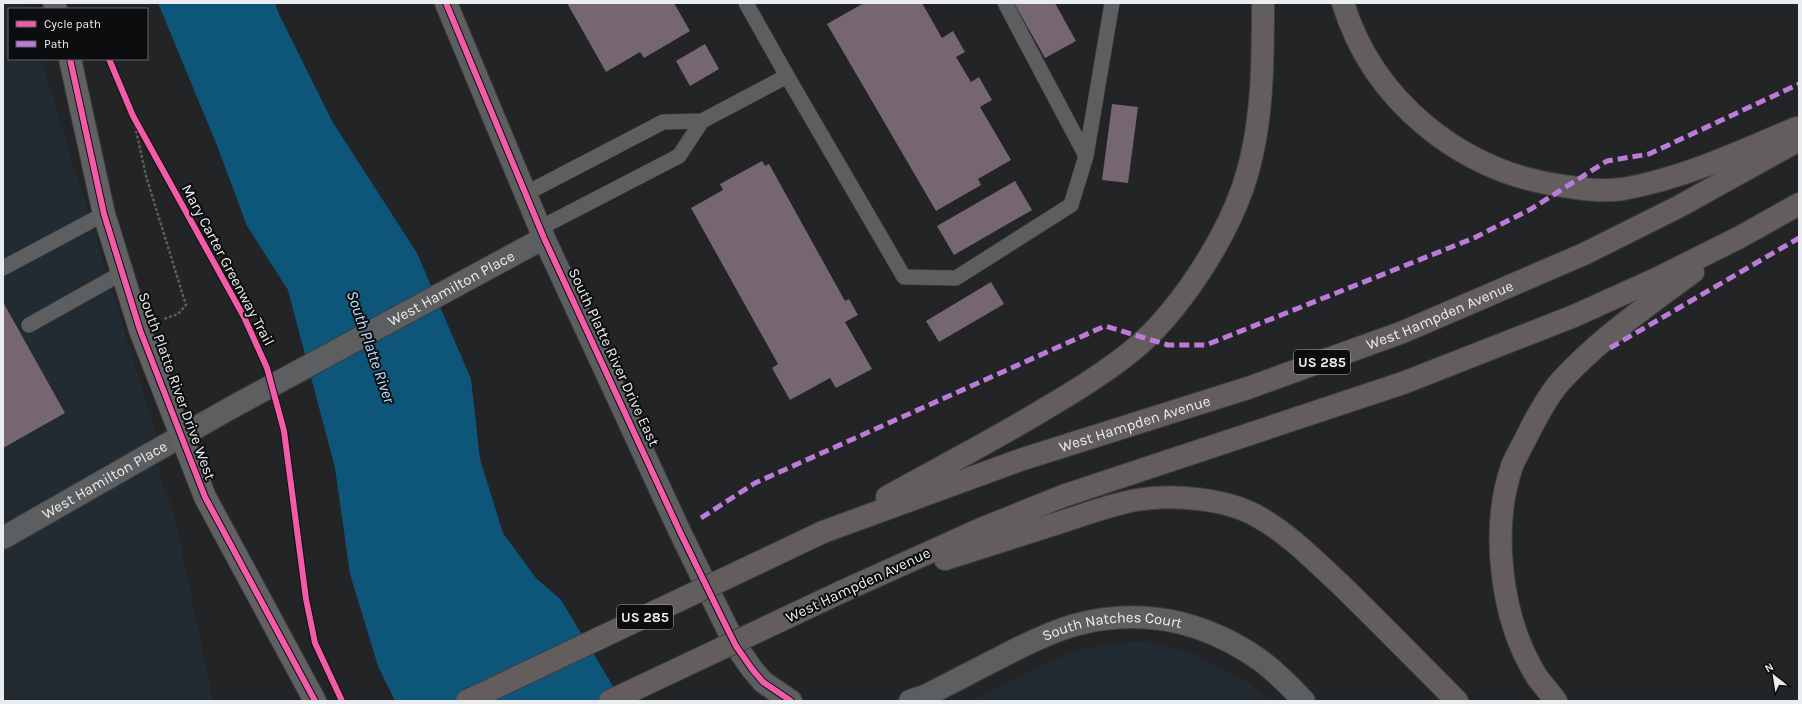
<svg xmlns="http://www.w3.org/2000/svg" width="1802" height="704" viewBox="0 0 1802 704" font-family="Karla,sans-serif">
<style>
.built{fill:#232b32}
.water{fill:#0d5579}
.building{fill:#76666f}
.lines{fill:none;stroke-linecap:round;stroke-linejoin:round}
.lane-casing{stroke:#3c3e40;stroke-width:16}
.street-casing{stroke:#3c3e40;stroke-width:24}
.secondary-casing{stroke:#3c3e40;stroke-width:24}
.highway-casing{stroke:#3c3e40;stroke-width:24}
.path{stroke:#5c5d5e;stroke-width:2.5;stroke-dasharray:3 2;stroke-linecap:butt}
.lane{stroke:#5c5e5f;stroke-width:15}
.street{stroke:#5c5e5f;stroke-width:22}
.secondary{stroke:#616062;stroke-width:22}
.highway{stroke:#645d5e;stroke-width:22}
.highway-bridge-casing{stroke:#3c3e40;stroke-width:24;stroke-linecap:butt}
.highway-bridge{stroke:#645d5e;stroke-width:22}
.quiet{stroke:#bd7bd9;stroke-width:5;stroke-dasharray:10 5;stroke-linecap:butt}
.cycleway-casing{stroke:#0c0d0f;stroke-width:8}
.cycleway{stroke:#f35aa7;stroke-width:6}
.labels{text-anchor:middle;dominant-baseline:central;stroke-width:4;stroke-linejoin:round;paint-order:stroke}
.shield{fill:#0c0d0f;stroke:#a7aaac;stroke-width:1}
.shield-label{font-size:14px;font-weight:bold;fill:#eaedef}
.street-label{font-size:15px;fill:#eaedef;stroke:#0c0d0f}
.water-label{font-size:16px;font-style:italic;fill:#b8e2ff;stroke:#0c0d0f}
</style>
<rect width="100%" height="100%" fill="#222426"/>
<!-- built -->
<path class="built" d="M3,3h22l2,6h-18v50h32l115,375 5,48 12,26 40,193h-210z
M1130,642h15l25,5 25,7 50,27 24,20h-299l67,-34 29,-12 16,-6z"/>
<!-- water -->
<path class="water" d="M158,3h117l4,11 53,107 85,132 54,126 9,80 23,74 33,45 25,22 61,101h-227l-17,-35 -28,-92 -15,-106 -47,-178 -41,-64 -31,-83z"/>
<!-- building -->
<path class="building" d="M567,3h107l16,28 -46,27 -4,-6 -34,20z
M864,3h58l20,35 11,-7 12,21 -9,5 15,25 8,-5 13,23 -12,7 31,53 -33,19 3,6 -45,26 -109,-187z
M1014,3h41l21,38 -31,17z
M705,44l14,25 -29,17 -14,-25z
M1112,104l26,3 -10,76 -26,-3z
M762,161l3,5 4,-2 76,137 4,-2 9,16 -13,7 27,47 -36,19 -6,-10 -40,22 -18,-32 6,-4 -87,-156 32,-18 -3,-6z
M1015,181l17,29 -78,45 -17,-29z
M991,282l13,22 -65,38 -13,-21z
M3,302l62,111 -62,35z"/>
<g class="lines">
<!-- lane casing -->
<g class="lane-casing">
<path id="lane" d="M1005,3l81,153
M787,76l117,201 52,1 115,-73 15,-49 26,-153
M702,121l85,-45 -41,-73
M525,194l138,-72 39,-1 -23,35 -139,72
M3,268l101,-54
M29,325l93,-52"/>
</g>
<!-- street casing -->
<g class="street-casing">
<g id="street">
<path d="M446,3l98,235 136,294 41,84 15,30 16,23 11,13 28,19"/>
<path id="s1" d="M3,538l224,-128 317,-172"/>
<path id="s2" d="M910,701l15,-5c26,-13 52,-27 78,-40 23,-12 47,-24 72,-31 66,-18 129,-4 185,35 16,12 30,26 44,41"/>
</g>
</g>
<!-- secondary casing -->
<g class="secondary-casing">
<path id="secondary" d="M54,3l2,6
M70,59l34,155 36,116 65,167 110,204"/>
</g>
<!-- highway casing -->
<g class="highway-casing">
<g id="highway">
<path d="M1343,3c30,98 118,169 220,183 19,3 39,6 60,3 61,-11 117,-37 173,-61"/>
<path d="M887,497c52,-29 105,-56 156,-87 31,-18 62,-37 90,-60 45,-37 91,-108 110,-163 20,-59 20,-123 20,-184"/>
<path id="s3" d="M823,532l200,-73 225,-71 155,-56 181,-78 96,-48 119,-66"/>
<path d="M945,559c38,-12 75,-24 113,-36 26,-8 51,-18 78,-23 35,-6 87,-2 119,15 32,17 58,44 84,68 40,39 79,79 118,118"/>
<path d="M841,592l140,-63 82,-33 340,-113 171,-67 82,-37 84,-42 59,-33"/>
<path d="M1556,701c-6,-8 -13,-16 -19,-24 -36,-57 -47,-147 -25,-211 4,-10 10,-20 15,-30 9,-18 20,-39 33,-54 39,-43 87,-76 133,-110"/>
</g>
</g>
<!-- path -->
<path class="path" d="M133,116l13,60 40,129 -8,9 -14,5"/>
<!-- lane -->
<use href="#lane" class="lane"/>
<!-- street -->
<use href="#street" class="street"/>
<!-- secondary -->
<use href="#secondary" class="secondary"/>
<!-- highway -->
<use href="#highway" class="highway"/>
<!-- highway-bridge casing -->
<g class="highway-bridge-casing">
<path id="highway-bridge" d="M467,701l356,-169
M610,701l231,-109"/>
</g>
<!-- highway-bridge -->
<use href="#highway-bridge" class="highway-bridge"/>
<!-- quiet -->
<path class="quiet" d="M1610,348l189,-110
M701,518l54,-35 350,-157 63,19h38l268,-107 57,-29 76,-48 42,-7 150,-70"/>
<!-- cycleway casing -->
<g class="cycleway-casing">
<path id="cycleway" d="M446,3l98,235 136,294 41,84 15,30 16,23 11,13 28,19
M70,59l34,155 36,116 65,167 110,204
M109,59l24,57 111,201 23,51 17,63 22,168 9,44 27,58"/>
</g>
<!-- cycleway -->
<use href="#cycleway" class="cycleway"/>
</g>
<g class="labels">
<!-- shield labels -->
<g class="shield">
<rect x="1294" y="350" width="56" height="24" rx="3"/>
<rect x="617" y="605" width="56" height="24" rx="3"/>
</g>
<g class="shield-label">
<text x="1322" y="362">US 285</text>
<text x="645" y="617">US 285</text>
</g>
<!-- street labels -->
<g class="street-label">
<text transform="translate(228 265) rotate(62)">Mary Carter Greenway Trail</text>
<text stroke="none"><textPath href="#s1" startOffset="513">West Hamilton Place</textPath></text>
<text stroke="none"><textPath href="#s3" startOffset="654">West Hampden Avenue</textPath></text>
<text transform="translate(614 357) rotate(65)">South Platte River Drive East</text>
<text transform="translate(177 386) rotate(70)">South Platte River Drive West</text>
<text stroke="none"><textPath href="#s3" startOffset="330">West Hampden Avenue</textPath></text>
<text stroke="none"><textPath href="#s1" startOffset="117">West Hamilton Place</textPath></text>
<text transform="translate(858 585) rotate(-25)">West Hampden Avenue</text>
<text stroke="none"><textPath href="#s2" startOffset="219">South Natches Court</textPath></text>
</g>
<!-- water labels -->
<g class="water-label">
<text transform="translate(371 347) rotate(71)">South Platte River</text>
</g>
</g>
<!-- border -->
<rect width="1802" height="704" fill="none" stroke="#eaedef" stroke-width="8"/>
<!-- legend -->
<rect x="8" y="8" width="140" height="52" fill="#0c0d0f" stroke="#656769"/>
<rect x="16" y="21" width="20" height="6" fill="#f35aa7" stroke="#656769"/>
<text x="44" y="28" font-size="12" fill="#eaedef">Cycle path</text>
<rect x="16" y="41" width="20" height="6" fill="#bd7bd9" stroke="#656769"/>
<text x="44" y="48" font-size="12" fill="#eaedef">Path</text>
<!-- north arrow -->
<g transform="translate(1774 676) rotate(330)" stroke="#0c0d0f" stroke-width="3" paint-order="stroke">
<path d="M0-3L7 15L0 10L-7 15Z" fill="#eaedef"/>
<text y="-6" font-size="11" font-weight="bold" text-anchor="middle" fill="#eaedef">N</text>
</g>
</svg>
